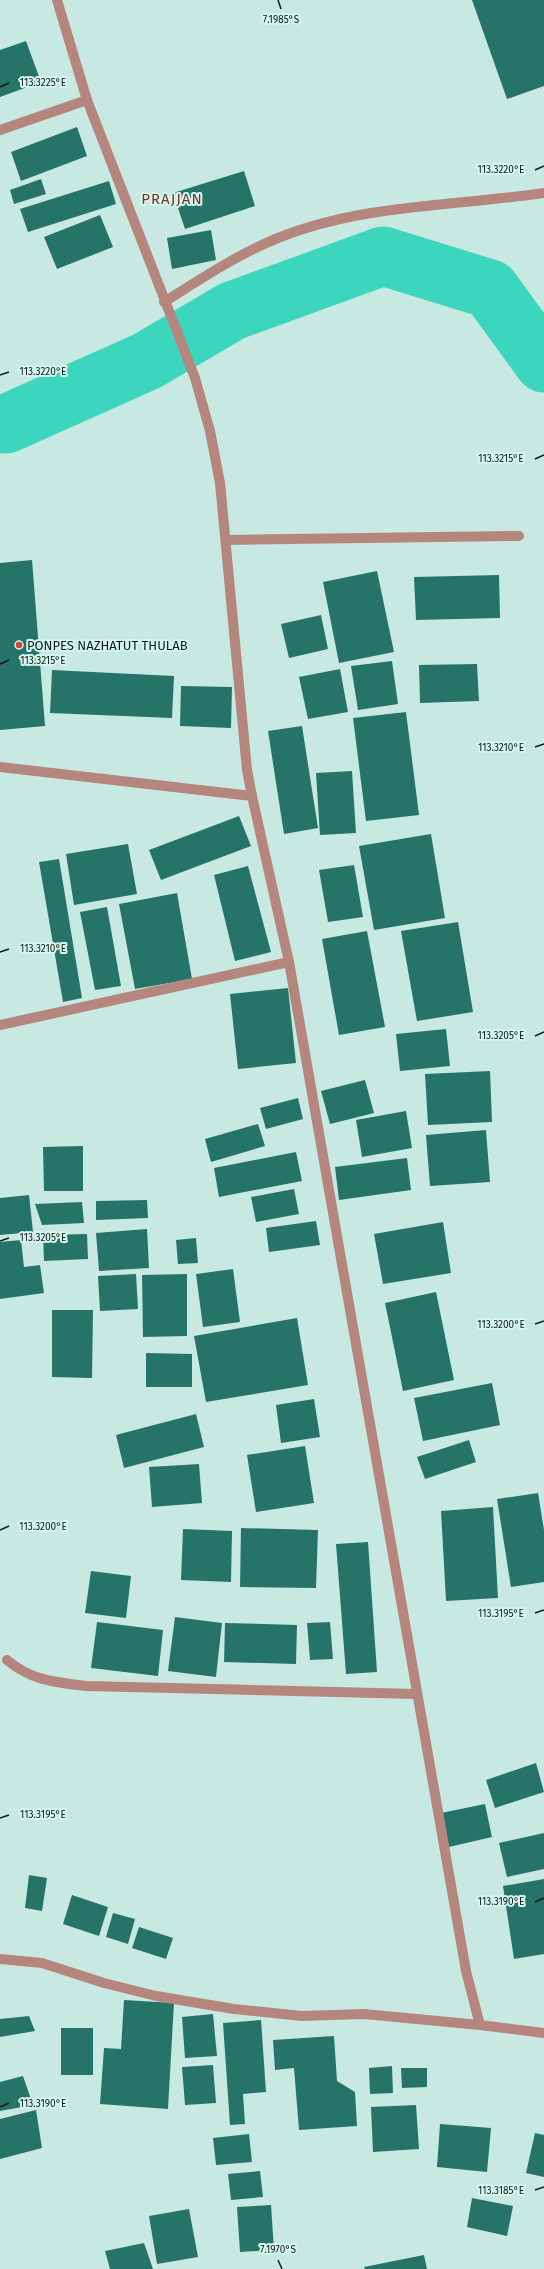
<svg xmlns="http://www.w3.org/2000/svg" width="544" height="2269" viewBox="0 0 544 2269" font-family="'Fira Sans',sans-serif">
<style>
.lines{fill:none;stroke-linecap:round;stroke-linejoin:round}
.river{stroke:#3cd6be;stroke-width:59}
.building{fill:#267467}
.minor{stroke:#b4867e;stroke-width:10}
.tertiary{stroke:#b4867e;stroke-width:10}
.ticks{fill:none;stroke:#0f1b18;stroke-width:1.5}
.poi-dot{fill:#d24633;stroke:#d5f6ef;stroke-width:1.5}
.labels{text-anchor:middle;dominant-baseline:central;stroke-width:4;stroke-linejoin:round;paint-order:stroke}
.poi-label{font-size:13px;fill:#0f1b18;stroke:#d5f6ef;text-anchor:start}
.quarter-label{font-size:15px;letter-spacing:1px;fill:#773227;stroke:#d5f6ef}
.ticks-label{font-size:10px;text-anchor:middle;fill:#0f1b18;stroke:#d5f6ef;stroke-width:4;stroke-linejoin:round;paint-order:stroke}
</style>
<rect width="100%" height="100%" fill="#c8e9e1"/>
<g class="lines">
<!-- river -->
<path class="river" d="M6,424l141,-63 85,-50 151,-55 107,33 54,74"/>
</g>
<!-- building -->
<path class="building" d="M472,0h72v86l-37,13z
M26,41l15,41 -41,15v-47z
M77,127l10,29 -66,25 -10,-29z
M244,171l11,35 -70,23 -12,-36z
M41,179l5,15 -32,10 -4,-14z
M109,181l7,23 -88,28 -8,-23z
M100,215l13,32 -56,22 -13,-32z
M211,230l5,30 -44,9 -5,-31z
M32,560l13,166 -45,4v-167z
M377,571l17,81 -55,11 -16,-81z
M499,575l1,43 -84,2 -2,-43z
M321,615l7,34 -39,9 -8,-34z
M392,661l6,43 -40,6 -7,-44z
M477,664l2,37 -59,2 -1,-38z
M340,669l8,43 -40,7 -9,-42z
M52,670l122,6 -2,42 -122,-5z
M181,686l51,1 -1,41 -51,-2z
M406,712l13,103 -53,6 -13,-103z
M302,726l16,102 -34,6 -16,-103z
M352,771l4,62 -36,2 -4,-62z
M239,816l12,30 -90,34 -12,-30z
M431,834l14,84 -71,12 -15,-84z
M128,844l9,50 -63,11 -8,-51z
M59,859l23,139 -19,4 -24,-140z
M354,865l9,52 -35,5 -9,-52z
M248,866l23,86 -36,9 -21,-86z
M177,893l15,86 -57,10 -16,-85z
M107,907l14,79 -26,4 -15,-78z
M458,922l15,90 -56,9 -16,-90z
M367,931l18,96 -46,8 -17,-96z
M288,988l8,75 -58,6 -8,-75z
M446,1029l4,37 -50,5 -4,-37z
M490,1071l2,51 -64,3 -3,-51z
M365,1080l9,33 -44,11 -9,-33z
M298,1098l5,21 -37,10 -6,-21z
M406,1111l6,37 -50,9 -6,-37z
M258,1124l7,22 -54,16 -6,-23z
M486,1130l4,52 -60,4 -4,-51z
M83,1146v45h-39l-1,-44z
M296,1152l6,29 -83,16 -5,-29z
M407,1158l4,32 -72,10 -4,-33z
M294,1189l5,25 -43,8 -5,-25z
M29,1195l4,37 -33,3v-37z
M147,1200l1,18 -52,2v-19z
M82,1202l2,21 -42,2 -7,-21z
M316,1221l4,24 -51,7 -3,-24z
M443,1222l8,51 -68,11 -9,-50z
M147,1229l2,39 -50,3 -3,-38z
M87,1234l1,25 -44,2 -1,-26z
M196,1238l2,25 -20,1 -2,-24z
M21,1240l3,27 16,-2 4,28 -44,6v-57z
M233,1269l7,53 -37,5 -7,-53z
M136,1274l2,35 -38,2 -2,-35z
M187,1274v62l-44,1 -1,-62z
M436,1292l18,88 -51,11 -18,-88z
M52,1310h41l-1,68 -40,-1z
M297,1318l11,67 -102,17 -12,-66z
M146,1353l46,1v33h-46z
M492,1383l8,42 -77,16 -9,-43z
M314,1399l6,38 -39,6 -5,-38z
M196,1414l8,33 -80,21 -8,-33z
M469,1440l7,22 -51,17 -8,-22z
M305,1446l9,57 -58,9 -9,-57z
M199,1464l3,39 -50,4 -3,-40z
M538,1493l6,37v52l-33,5 -14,-88z
M493,1507l5,91 -52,3 -5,-90z
M241,1528l77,2 -2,58 -76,-1z
M183,1529l49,2 -1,51 -50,-2z
M368,1542l9,130 -31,2 -10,-130z
M91,1571l40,5 -5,42 -41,-5z
M175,1617l47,6 -6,54 -48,-6z
M97,1622l66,8 -5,46 -67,-8z
M330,1622l3,37 -23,1 -3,-37z
M225,1623l72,2 -1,39 -72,-2z
M536,1763l8,29 -49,16 -9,-28z
M485,1804l7,33 -43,10 -8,-34z
M544,1833v36l-37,8 -8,-34z
M29,1875l18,3 -5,33 -17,-3z
M544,1879v75l-30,5 -11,-73z
M72,1895l36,12 -9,29 -36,-12z
M113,1913l22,6 -7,25 -22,-7z
M139,1927l34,11 -7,21 -34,-11z
M124,2000l50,3 -6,106 -68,-5 4,-56 17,1z
M213,2014l4,42 -32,2 -3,-41z
M29,2016l6,15 -35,6v-18z
M261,2020l5,72 -23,2 2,30 -15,1 -7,-102z
M61,2028h32v47h-32z
M334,2036l3,45 18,11 2,34 -58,4 -5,-62 -19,2 -2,-30z
M213,2065l3,38 -31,2 -3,-38z
M392,2066l1,27 -23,1 -1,-26z
M401,2068h26v19l-25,1z
M23,2076l10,29 -33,6v-29z
M416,2105l3,44 -46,3 -2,-45z
M36,2110l6,38 -42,11v-40z
M440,2124l51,4 -4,44 -50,-5z
M535,2133l9,2v42l-18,-4z
M249,2134l3,28 -36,3 -3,-27z
M260,2171l3,26 -32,3 -3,-26z
M472,2198l41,8 -6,30 -40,-9z
M271,2205l3,45 -34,2 -3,-45z
M189,2209l9,48 -41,7 -8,-48z
M144,2243l9,26h-43l-5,-18z
M424,2255l3,14h-62l-1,-2z"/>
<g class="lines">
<!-- minor -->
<path class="minor" d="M0,130l87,-30
M164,302c37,-23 74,-48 114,-64 84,-34 178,-32 266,-45
M226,540l293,-4
M0,767l252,29
M0,1025l289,-63
M7,1660c25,21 48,22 79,26l331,8"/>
<!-- tertiary -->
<path class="tertiary" d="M57,0l30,100 108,278 15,53 10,52 27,287 5,26 37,166 177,1009 14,54 64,8
M0,1959l42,4 62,20 52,13 78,13 68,7 62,-2 116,11"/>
</g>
<!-- ticks -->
<path class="ticks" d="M278,0l3,9M0,87l9,-4M535,170l9,-4M0,375l9,-3M535,459l9,-4M0,664l9,-4M535,747l9,-3M0,952l9,-3M535,1036l9,-4M0,1241l9,-3M535,1324l9,-3M0,1530l9,-4M535,1613l9,-3M0,1818l9,-3M535,1902l9,-4M0,2107l9,-4M535,2190l9,-3M278,2260l4,9"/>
<!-- markers -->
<circle class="poi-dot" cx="19" cy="645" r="4"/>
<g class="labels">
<!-- poi labels -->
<g class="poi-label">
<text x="27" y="645">PONPES NAZHATUT THULAB</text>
</g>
<!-- quarter labels -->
<g class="quarter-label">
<text x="172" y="199">PRAJJAN</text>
</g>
</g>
<g class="ticks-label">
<text x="281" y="23">7.1985°S</text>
<text x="43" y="86">113.3225°E</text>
<text x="501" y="173">113.3220°E</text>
<text x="43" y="375">113.3220°E</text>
<text x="501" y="462">113.3215°E</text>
<text x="43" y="664">113.3215°E</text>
<text x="501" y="751">113.3210°E</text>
<text x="43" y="952">113.3210°E</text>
<text x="501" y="1039">113.3205°E</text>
<text x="43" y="1241">113.3205°E</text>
<text x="501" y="1328">113.3200°E</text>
<text x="43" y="1530">113.3200°E</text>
<text x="501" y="1617">113.3195°E</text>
<text x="43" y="1818">113.3195°E</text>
<text x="501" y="1905">113.3190°E</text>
<text x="43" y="2107">113.3190°E</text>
<text x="501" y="2194">113.3185°E</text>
<text x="278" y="2253">7.1970°S</text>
</g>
</svg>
